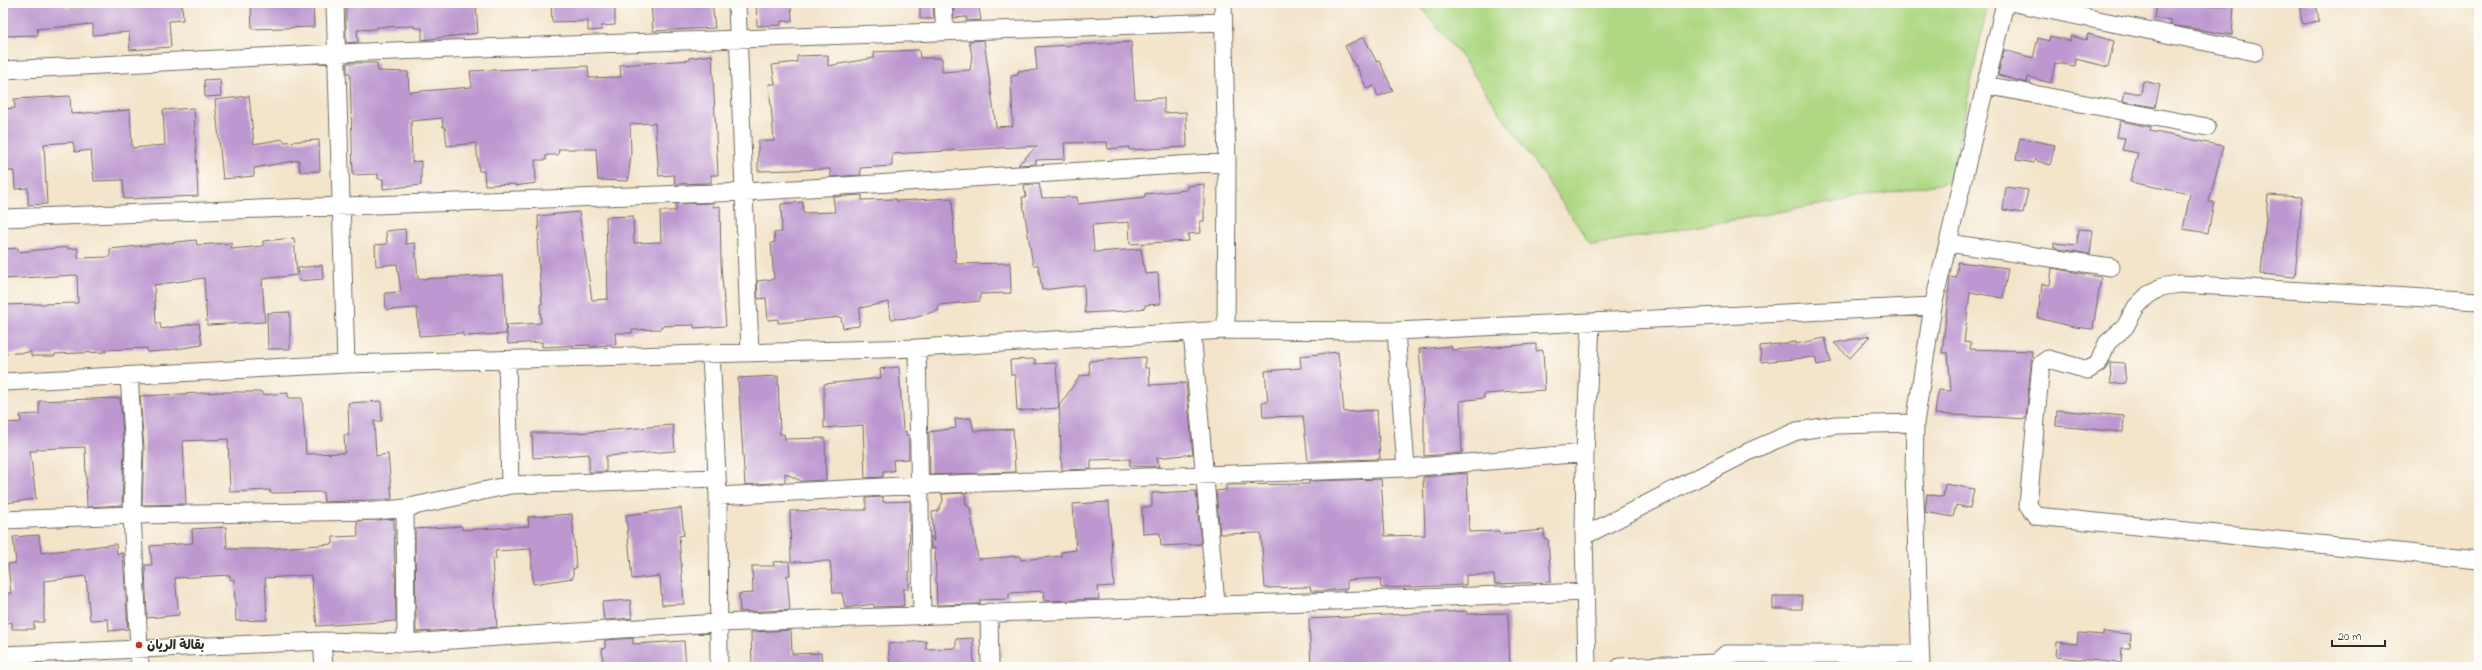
<svg xmlns="http://www.w3.org/2000/svg" width="2482" height="670" viewBox="0 0 2482 670" font-family="'Indie Flower','Playpen Sans Arabic',sans-serif">
<style>
.green{fill:#aed883;stroke:#6c8257}
.building{fill:#bd98d0}
.lines{fill:none;stroke-linecap:round;stroke-linejoin:round}
.minor-casing{stroke:#716c63;stroke-width:19}
.minor{stroke:#fff;stroke-width:17}
.poi-dot{fill:#c8321e;stroke:#fdfcf7;stroke-width:1.5}
.labels{text-anchor:middle;dominant-baseline:central;stroke-width:3;stroke-linejoin:round;paint-order:stroke}
.poi-label{font-size:13px;font-weight:bold;fill:#2b2b2b;stroke:#fdfcf7;text-anchor:start}
</style>
<rect width="100%" height="100%" fill="#fdfcf7"/>
<filter id="ink" filterUnits="userSpaceOnUse"><feTurbulence type="fractalNoise" baseFrequency=".025" numOctaves="2"/><feDisplacementMap in="SourceGraphic" scale="8" xChannelSelector="R" yChannelSelector="G"/><feConvolveMatrix kernelMatrix="1 2 1 2 8 2 1 2 1" color-interpolation-filters="sRGB"/></filter>
<filter id="wash" filterUnits="userSpaceOnUse"><feTurbulence type="fractalNoise" baseFrequency=".012" numOctaves="4" result="noise"/><feDisplacementMap in="SourceGraphic" scale="16" xChannelSelector="R" yChannelSelector="G"/><feGaussianBlur stdDeviation="0.9" result="paint"/><feColorMatrix in="noise" values="0 0 0 0 0 0 0 0 0 0 0 0 0 0 0 0 0 1.4 0 .05"/><feComposite in="paint" operator="in"/></filter>
<g filter="url(#wash)">
<rect width="100%" height="100%" fill="#f3e4ca"/>
<!-- green -->
<path class="green" d="M1418,3h570l-38,179 -359,63 -128,-186z"/>
<g id="blocks">
<!-- building -->
<path class="building" d="M3,3h63v5l72,-5h44l1,17 -14,1 2,26 -41,3 -1,-18 -36,3v-11l-56,5 1,6 -35,1z
M270,3h43l1,24 -62,2 -1,-23 19,-1z
M346,3h130l2,30 -56,7v-12h-8v-2l-37,1v2l-20,1 1,12 -12,1z
M551,3h64v22l-14,1 1,4 -14,1v-10l-36,1z
M651,3h61l3,25 -62,3z
M756,3h35l1,18h-11v4l-24,1z
M978,3l3,17 -14,1 -1,-4 -12,1 -1,-13z
M2157,3l77,3 -2,29 -61,-10v-5l-16,-2z
M2299,3h17l3,18 -17,3z
M933,6l1,13h-14v-12z
M2088,34l26,7 -6,26 -32,-8 -1,7 -20,-3 -4,20 -23,-6 -1,6 -29,-8 6,-25 29,8 5,-20 11,3 1,-5 20,5 1,-5 15,4z
M1364,37l12,24 3,-1 14,31 -15,5 -4,-10 -7,3 -11,-24 -1,1 -10,-20z
M984,40l12,87 17,-1 -2,-50 7,-1v-4l19,-1 -2,-23 96,-5 4,57 29,-1v15l22,-1 1,35 -58,3v-3l-21,2 -1,-7 -43,1 1,16 -29,1v4l-18,1 19,-19 -145,8v12l-32,2 1,7 -30,2 -1,-8 -72,2v-30h16l-5,-57h6l-3,-19 25,-3v-6l31,-1v11l46,-8v-6l45,-2 1,8h22v14l28,-2 2,-14 -3,-15z
M712,55l6,120h-7v8l-36,1 -1,-9 -15,1 -4,-53 -25,1 1,29 -3,28 -30,-1 -2,-31h-37l-1,6h-12v5h-11l1,23 -21,3v-2l-30,1 -1,-14h-5l-3,-28 -29,3 -2,-19h-2l-1,-9 -31,3 1,41 9,-1v24l-38,4v-10h-5v-5l-25,1 -3,-102h-3v-10h30l1,8 30,1 1,20 63,-5 -2,-16 118,-5 1,12 32,-1 -1,-12 70,-5 -1,-2z
M220,79l1,17 -16,1 -1,-17z
M2143,81l17,4 -5,22 -32,-6 2,-10 16,3z
M70,96l1,18 59,-4 2,38 33,-3 -2,-35 31,-2 4,88 -74,3 -1,-19 -29,1 -3,-31 -16,2 -2,-10 -29,2 3,60 -19,1v-17l-13,1 -1,-18h-11v-62l12,-1 -1,-9z
M249,96l5,48 29,-5 1,3 35,-2 1,31 -20,1 -1,-12 -45,8v8l-31,3 -8,-79z
M2120,121l31,6 -1,4 73,15 -14,56h5l-6,31 -25,-4 7,-35 -60,-12 8,-29 -16,-3 3,-12 -8,-1z
M2020,138l35,7 -5,20 -16,-5v3l-18,-3z
M1039,184l3,14 35,-1 1,7 67,-7v-3l42,-4v-4l17,-2v37h-4l1,12 -13,1 1,7 -59,3 -1,-22 -37,3 2,27 47,-3 4,25 13,-1 2,31 -15,1v3l-20,3 -40,2 -1,-28 -42,5 -4,-25h-5l-11,-68h4l-2,-12z
M2006,187l22,3 -5,23 -20,-3z
M862,195v5l34,-1v2l56,-3 4,66 54,-1 1,30 -31,1v7l-42,4 1,5 -25,8 -23,1 -2,-17 -29,6 -1,18 -16,2 -2,-11 -63,6v-4l-10,1 -2,-22 -8,1 -1,-18 17,-2 -3,-36 4,-1 -1,-9 8,-1 -1,-28 22,-2v11l32,-1 -2,-15z
M2268,195l34,2 -7,80 -34,-3z
M713,203v4l7,-1 1,59 5,61 -32,2v-3l-33,1v3l-29,1v3h-17l1,11 -26,3v-2l-48,2v-5l-34,2 -2,-19 35,-2 -1,-19h2l-5,-63h2l-1,-25 41,-4 13,88 16,-1 -2,-82 27,-1 1,27 27,-1 -1,-31h16v-7z
M405,229l1,15 9,-1 3,36 85,-4 3,59 -43,2v-3l-44,3 -2,-28 -31,2 -1,-17 16,-1 -4,-28 -21,2 -1,-21 12,-1 -1,-13z
M2078,229l15,1 -3,24 -36,-6v-5l23,2z
M294,238l3,37 -35,4 3,43 -58,3 -3,-47 -50,7 2,38h4l1,6 38,-6 3,22 -39,6 -16,1v-4l-42,2 1,2 -51,2v2h-24v-4l-28,2v-49l75,-2 -1,-28 -74,4v-30l15,-1v4l50,-5v2l10,-1v10l32,-1v-8l86,-9 1,5 34,-2 1,6 31,-3v-5z
M1958,262l50,6 -5,30 -33,-6 -6,50 7,1 -1,6 62,2 -6,68 -91,-5 3,-24 13,1 -3,-38h-6l8,-74v-2l6,1z
M322,265l1,14 -24,2 -1,-13z
M2052,268l49,9 -8,52 -19,-2 -36,-9 4,-34 8,1z
M290,312v37h-22l-1,-36z
M1870,336l-20,22 -16,-15z
M1825,338l6,24 -14,3 -2,-8 -54,5 -1,-16 36,-4v2z
M1536,344v7l7,-1 2,40 -61,4v4l-24,3 2,52 -38,3v-45l-5,-62 32,-3 1,4z
M1338,352l6,60 33,-2 3,49 -72,2 -5,-45 -40,1 -1,-15h6l-3,-31 36,-3 -1,-12z
M1145,357v11h4l1,17 36,-2 7,71 -36,4 2,9 -29,-1v-7l-39,1v9l-29,1 -3,-64 21,-30 10,-1 -1,-14z
M1035,359v5l21,-1 3,45 -42,3 -2,-36h-4l-1,-15z
M2110,362l14,1 2,20 -15,1z
M899,367l4,64h3v5l3,-1v24l-16,1 1,11h-11v6l-18,1 -2,-53 -39,3v-44l57,-6 -1,-9z
M778,376l2,58h4l1,5 40,-1 1,42 -25,1 -16,-8v9l-40,3 -7,-107z
M222,392h40v3l26,-2v5h14l4,56 39,-1 -1,-18h5l-1,-32 33,-2 1,20h-8l2,35 12,-2 4,45 -68,3 -1,-10 -53,1v-3l-40,2 -2,-53 -45,2 3,63 -44,1 2,-57 -4,-52z
M120,398l4,50 -2,57 -35,2 -2,-60 -48,2v2h-7l6,48 -30,4 -3,-25v-11h2l-2,-44 18,-1 -1,-7 19,-1v-13z
M2057,410l67,6 -1,16 -67,-6z
M971,418l3,13 39,-2 2,43 -85,3 -1,-43 27,-4 -1,-9z
M673,425l2,26 -69,5v16h-17v-18l-56,4 -1,-25h45z
M1467,473l2,59 30,-1v3l45,-4v9h4l3,43 -56,2 -1,-9h-28v10l-85,3 -1,-10 -33,2v9l-24,2h-12l-1,-4 -45,1 -4,-55 -41,1 -4,-43 10,-1v-5l83,-1v-3l72,-2 4,57 40,-1 -2,-58z
M1945,484l29,5 -4,19 -14,-3 -3,12 -28,-5 2,-18 16,3z
M1196,491l5,53 -40,2 -1,-13 -17,1 -1,-27h10v-14z
M965,493l1,11 4,4 8,51 42,-3 1,4 40,-4v-4l15,-2 -3,-46 36,-2 5,84 -16,1 1,12 -54,2 -1,-10 -35,2v6l-29,1v4l-43,1 -2,-57 -4,1v-13l3,6 -2,-30 6,-1 5,-10 -1,-7z
M883,497v5l27,-1 -1,88h-6l1,17 -30,1v-3l-29,4 -3,-15h-9l-3,-32 -39,1 -1,-51 76,-1v-12z
M681,508l3,27 -5,1 5,68 -22,1 -2,-29 -28,3 -6,-64z
M572,514l4,54 -3,1v9l-40,6 -2,-35 -36,2 1,8h-4l5,68 -81,5 -1,-103 47,-3v4l67,-4 -1,-9z
M394,519l2,102 -79,5 -6,-51 -46,3 2,42 -31,1 -2,-42 -4,1v-5l-55,3 4,37 -32,3 -2,-53h7l-2,-19 43,-3 -1,-14 34,-2 1,22h38l68,-5v-7l25,-1 -1,-15z
M39,535l2,18 75,-9 1,10 6,-1 5,76 -19,2 -1,-12 -18,1 -4,-44 -42,5v41h-10v7h-22v-7l-9,2v-30l8,-1 -3,-29 8,-1 -3,-26z
M789,561l1,14h-3l3,35 -50,2 -1,-18 14,-1 -1,-27h22l-1,-4z
M1773,596h29v13h-29z
M630,600l2,18 -28,2 -2,-18z
M1466,611l1,3 41,-1 2,54h-199l-2,-48z
M791,630l1,24 29,-1 1,14h-70l-1,-35z
M2103,632l28,2 -1,14h-8l-1,15 -65,-6 1,-15 20,2 1,-11 25,2z
M633,638v6l51,-3 2,26h-83l-1,-18 3,-1v-8z
M973,638l1,29h-84l-2,-23 38,-3v8l30,-1v-9z"/>
</g>
</g>
<g filter="url(#ink)">
<use href="#blocks" fill-opacity="0" stroke="#716c63" stroke-width="1"/>
<g class="lines">
<!-- minor casing -->
<g class="minor-casing">
<path id="minor" d="M335,3l11,361
M737,3l13,350
M943,3l2,29
M1223,3l4,159 -1,168
M2015,3l240,49
M3,70l334,-17 886,-31
M1985,85l222,42
M3,218l742,-26 482,-30
M1948,243l163,24
M2479,301l-300,-17 -18,3 -13,8 -12,12 -11,20 -18,16 -9,21 -10,6 -40,-11 -7,5 -13,141 8,11 443,44
M1396,331l10,137
M1192,332l24,272
M917,348l5,267
M711,353l7,143 1,171
M507,360l3,125
M129,376l5,72 -2,67 8,152
M3,382l343,-18 571,-16 309,-18 170,1 537,-25
M718,496l202,-11 486,-17 179,-15
M405,508l1,135
M3,520l129,-5 244,-4 29,-3 105,-23 206,-7
M1584,536l166,-85 47,-20 39,-6 79,-2
M989,612l1,55
M322,641l2,26
M3,655l319,-14 84,2 311,-20 869,-31
M1587,667l-3,-131 1,-83 6,-131
M1620,667l95,-4 11,-9h194
M1921,667l-7,-194 1,-50 18,-117 72,-303"/>
</g>
<!-- minor -->
<use href="#minor" class="minor"/>
</g>
</g>
<!-- markers -->
<circle class="poi-dot" cx="139" cy="645" r="4"/>
<g class="labels">
<!-- poi labels -->
<g class="poi-label">
<text x="147" y="645">بقالة الريان</text>
</g>
</g>
<!-- margin -->
<rect width="2482" height="670" fill="none" stroke="#fdfcf7" stroke-width="16"/>
<!-- scale -->
<path d="M2332 640v6h53v-6" fill="none" stroke="#2b2b2b" stroke-width="2"/>
<text x="2338" y="640" font-size="12" fill="#2b2b2b" stroke="#fdfcf7" stroke-width="3" paint-order="stroke">20 m</text>
</svg>
